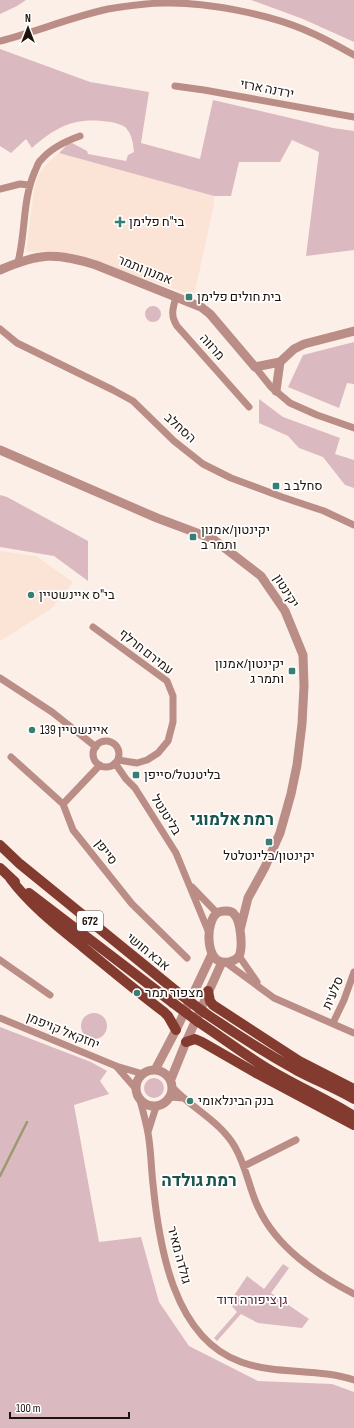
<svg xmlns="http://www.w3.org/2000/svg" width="354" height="1428" viewBox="0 0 354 1428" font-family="'Sofia Sans Condensed',Heebo,sans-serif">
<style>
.built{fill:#fbe4d5}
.green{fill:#dbb9c0}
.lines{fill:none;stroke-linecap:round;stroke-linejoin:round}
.stream{stroke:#9a9a6e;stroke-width:2.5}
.minor{stroke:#ba8e86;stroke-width:7}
.tertiary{stroke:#ba8e86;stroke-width:9}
.primary{stroke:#833b2f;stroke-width:10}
.primary-bridge{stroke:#833b2f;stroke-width:10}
.poi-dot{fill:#377e76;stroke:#fff;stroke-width:1.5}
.labels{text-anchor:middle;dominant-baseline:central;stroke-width:3.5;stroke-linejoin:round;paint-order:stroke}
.shield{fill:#fff;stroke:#625a55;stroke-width:1}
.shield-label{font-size:12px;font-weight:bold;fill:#1e140c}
.street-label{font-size:13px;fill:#1e140c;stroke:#fff}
.poi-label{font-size:13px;fill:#1e140c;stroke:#fff;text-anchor:start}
.park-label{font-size:13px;fill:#5c1f31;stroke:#fff}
.district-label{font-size:17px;font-weight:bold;fill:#1a544e;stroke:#fff}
</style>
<rect width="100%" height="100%" fill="#fcefe7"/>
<!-- built -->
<path class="built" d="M59,153l155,43v8l-20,92 -109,-38 -33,-7 -26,1 8,-62 4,-14 7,-10z
M0,551l36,5 37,26 -22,27 -51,32z"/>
<!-- green -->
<path class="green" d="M0,0h26l-9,6 -17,8z
M251,0h103v42l-51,-23z
M0,49l90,33 59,10 -8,51 59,16 13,-59 120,28 21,3v119l-48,6 13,-104 -27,-12 -12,22h-41l-8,34h-17l-155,-43 9,-9 4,-1 15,8 1,3 38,7 2,-6 6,-3c-1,-9 -2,-18 -9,-25 -9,-7 -38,-8 -48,-5 -17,3 -33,15 -45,26l-6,-9 -15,14 -11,-7z
M145 314a8 8 0 1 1 16 0a8 8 0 1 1-16 0Z
M354,342v42l-7,-1 -8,25 -51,-21 15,-32z
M259,399l24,18 57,21 -5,16 19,6v28l-9,-3 -22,-28 -24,-9 -11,-12 -29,-13z
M0,495l7,2 81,44v40l-34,-25 -54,-9z
M81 1026a13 13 0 1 1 26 0a13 13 0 1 1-26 0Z
M0,1027l91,35 16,9 -7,10 9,13 -35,11 25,137 42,-5 18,65 30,44 69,35 74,3 22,8v36h-354z
M144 1088a10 10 0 1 1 20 0a10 10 0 1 1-20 0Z
M283,1264l6,4 -18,25 38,26 -7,9 -44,-5 -17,-9 -24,27 -3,-3 23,-26 -8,-9 18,-27 17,13z"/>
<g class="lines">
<!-- stream -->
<path class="stream" d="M0,1176l27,-54"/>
<!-- minor -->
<path class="minor" d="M0,41c36,-9 71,-24 108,-32 19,-3 38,-6 57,-6 41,-1 103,11 140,27 17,7 33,16 49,25
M175,86l29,4 150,27
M0,189l20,-5 9,1
M18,262c8,-31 4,-61 17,-91 2,-4 3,-9 6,-11 10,-12 25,-19 39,-24
M176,297c-3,11 -6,18 1,29l72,81
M0,329l17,14 96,47 20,11 41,40 29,23 28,14 51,19 42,14 30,14
M255,367l16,20 19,16 27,12 37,13
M93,627l74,54 6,15v26l-5,19 -10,12 -11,7 -10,3 -19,-3
M0,678l52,34 44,35
M93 754a13 13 0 1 1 26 0a13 13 0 1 1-26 0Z
M11,757l52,47 10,26 59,74 55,54
M115,763l11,16 9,9 41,65 33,80
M63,804l37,-39
M192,887l25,26
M239,956l18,26
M0,960l50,35
M225,962l49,36 80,35
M0,1018l116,48 27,8
M333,1023l11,-23 10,-28
M116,1066l20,23
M173,1088c20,21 48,34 62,59 11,19 14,41 23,60 18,40 58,67 96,87
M170,1097l13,1
M140,1100c3,11 6,22 8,33 3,16 3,34 5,51 6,61 20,154 88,178 36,13 77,6 113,18
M148,1132l8,-25
M244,1166l52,-26"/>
<!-- tertiary -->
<path class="tertiary" d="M0,270c39,-17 56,-18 96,-5l105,42 9,7 45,53 25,-5 14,-13 10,-5 50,-13
M276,391l4,-29
M0,450l157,68 56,21 48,37 24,35 18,44 1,31 -2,38 -5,41 -6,29 -11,39 -15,34 -17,31 -8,32
M226,911c3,0 6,0 8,3 7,7 9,34 5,42 -3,5 -12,7 -17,6 -17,-3 -16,-41 -5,-49 3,-2 6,-2 9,-2z
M136 1088a18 18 0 1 1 36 0a18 18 0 1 1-36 0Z
M155,1070l21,-40 36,-76
M171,1079l15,-37 36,-80"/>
<!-- primary -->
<path class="primary" d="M0,845l20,19 161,131
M0,868l15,14
M10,878c20,27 47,48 73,69 27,22 53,44 81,65l4,4 8,14
M29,893l144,110
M208,991l2,10 3,4 86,56 55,28
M205,1013c29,20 59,39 91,57 19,10 39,18 58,29
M197,1021c23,15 45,32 68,46 29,18 60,31 89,49
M186,1042l9,-3 7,3 54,31 98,52"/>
<!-- primary-bridge -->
<path class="primary-bridge" d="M181,995l24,18
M173,1003l24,18"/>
</g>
<!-- markers -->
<g class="poi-dot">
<path d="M118 216h4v4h4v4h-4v4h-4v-4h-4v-4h4z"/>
<rect x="185" y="293" width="8" height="8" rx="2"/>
<rect x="272" y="482" width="8" height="8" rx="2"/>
<rect x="189" y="533" width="8" height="8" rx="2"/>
<circle cx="31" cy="595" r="4"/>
<rect x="288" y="667" width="8" height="8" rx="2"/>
<circle cx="32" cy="730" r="4"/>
<rect x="132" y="771" width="8" height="8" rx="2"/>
<rect x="265" y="838" width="8" height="8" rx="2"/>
<circle cx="137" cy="993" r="4"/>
<circle cx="190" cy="1101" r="4"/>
</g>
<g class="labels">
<!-- shield labels -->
<rect class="shield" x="77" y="911" width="26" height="20" rx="3"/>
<g class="shield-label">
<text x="90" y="921">672</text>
</g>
<!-- street labels -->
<g class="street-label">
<text transform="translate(267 89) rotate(11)">ירדנה ארזי</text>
<text transform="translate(145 270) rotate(22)">אמנון ותמר</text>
<text transform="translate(212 347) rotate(48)">מרווה</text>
<text transform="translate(180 428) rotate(42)">הסחלב</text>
<text transform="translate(286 591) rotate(58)">יקינטון</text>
<text transform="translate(146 652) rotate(38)">עמירם חרלף</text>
<text transform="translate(166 815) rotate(58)">בליטנטל</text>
<text transform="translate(106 852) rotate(52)">סייפן</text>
<text transform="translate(148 952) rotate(39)">אבא חושי</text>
<text transform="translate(333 993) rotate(-67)">סלעית</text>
<text transform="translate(63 1031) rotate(22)">יחזקאל קויפמן</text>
<text transform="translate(179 1255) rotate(75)">גולדה מאיר</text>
</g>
<!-- poi labels -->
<g class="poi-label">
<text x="129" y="222">בי"ח פלימן</text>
<text x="197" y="297">בית חולים פלימן</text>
<text x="284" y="486">סחלב ב</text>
<text x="201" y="530">יקינטון/אמנון<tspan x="201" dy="15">ותמר ב</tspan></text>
<text x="39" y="595">בי"ס איינשטיין</text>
<text x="284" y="664" text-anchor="end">יקינטון/אמנון<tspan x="284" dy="15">ותמר ג</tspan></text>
<text x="40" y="730">איינשטיין 139</text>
<text x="144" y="775">בליטנטל/סייפן</text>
<text x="269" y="856" text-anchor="middle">יקינטון/בלינטלטל</text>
<text x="145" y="993">מצפור תמר</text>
<text x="198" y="1101">בנק הבינלאומי</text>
</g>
<!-- park labels -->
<g class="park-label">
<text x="252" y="1300">גן ציפורה ודוד</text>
</g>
<!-- district labels -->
<g class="district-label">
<text x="232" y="820">רמת אלמוגי</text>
<text x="199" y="1181">רמת גולדה</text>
</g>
</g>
<!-- north arrow -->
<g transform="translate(28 28)" stroke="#ffffff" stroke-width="3" paint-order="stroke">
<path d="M0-3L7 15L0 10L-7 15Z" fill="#1e140c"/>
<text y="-6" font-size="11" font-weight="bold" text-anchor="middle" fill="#1e140c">N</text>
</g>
<!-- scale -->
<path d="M10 1412v6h119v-6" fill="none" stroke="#1e140c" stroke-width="2"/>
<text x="16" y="1412" font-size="12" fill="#1e140c" stroke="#ffffff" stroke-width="3" paint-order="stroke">100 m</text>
</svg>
